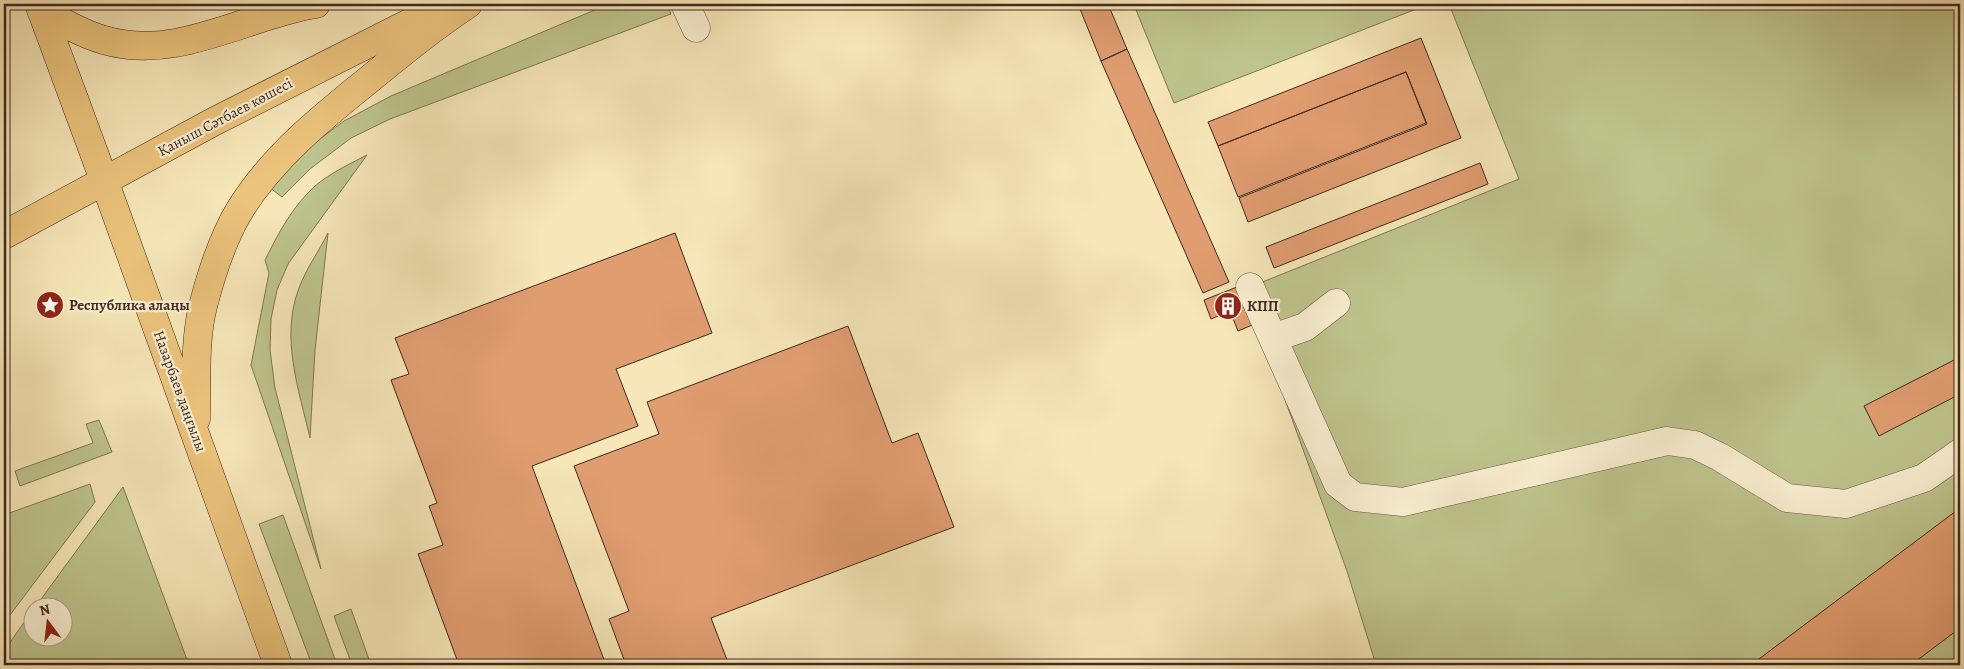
<svg xmlns="http://www.w3.org/2000/svg" width="1964" height="669" viewBox="0 0 1964 669" font-family="Alegreya,serif">
<style>
.green{fill:#bec48d;stroke:#7f7656}
.building{fill:#e09d70;stroke:#40291f}
.lines{fill:none;stroke-linecap:round;stroke-linejoin:round}
.minor-casing{stroke:#6e5845;stroke-width:29}
.major-casing{stroke:#40291f;stroke-width:29}
.minor{stroke:#f9efd1;stroke-width:28}
.major{stroke:#ebc37c;stroke-width:28}
.labels{text-anchor:middle;dominant-baseline:central;stroke-width:4.5;stroke-linejoin:round;paint-order:stroke}
.street-label{font-size:15px;fill:#40291f;stroke:#f9efd1}
.poi-label{font-size:15px;font-weight:bold;fill:#40291f;stroke:#f9efd1;text-anchor:start}
</style>
<rect width="100%" height="100%" fill="#f6e6b8"/>
<filter id="stains"><feTurbulence type="fractalNoise" baseFrequency=".004" numOctaves="4"/><feColorMatrix values="0 0 0 0 .2 0 0 0 0 .09 0 0 0 0 .02 0 0 0 .5 -.17"/></filter>
<radialGradient id="worn" r=".72"><stop offset=".6" stop-color="#630" stop-opacity="0"/><stop offset="1" stop-color="#630" stop-opacity=".3"/></radialGradient>
<!-- green -->
<path class="green" d="M609,4h58l4,10 -281,105 -39,19 -41,31 -28,28 -13,-10 32,-34 43,-32 47,-25z
M1139,4h279l1,4 -245,95 -40,-98z
M1449,4h511v661h-584l-29,-94 -89,-246 -8,-38 269,-108z
M367,155l-79,109 -11,26 -6,29 -1,31 5,38 46,181 -70,-204 18,-92 -4,-13c12,-24 24,-47 42,-66 16,-18 39,-28 60,-39z
M328,233l-13,117 -5,88c-11,-48 -30,-101 -11,-150 7,-19 20,-37 29,-55z
M99,420l13,32 -92,34 -5,-15 78,-28 -7,-19z
M90,484l5,18 -91,121v-108z
M123,487l66,178h-185v-14l28,-40v25h30v-30h-26z
M283,515l54,150h-25l-53,-141z
M351,609l20,56h-19l-18,-49z"/>
<!-- building -->
<path class="building" d="M1078,4h30l19,45 -26,12z
M1421,38l40,100 -213,84 -9,-24 188,-74 -21,-52 -188,74 -10,-24z
M1127,49l102,233 -26,11 -102,-232z
M1406,72l20,51 -188,74 -20,-51z
M1480,163l8,21 -214,84 -8,-21z
M675,233l37,100 -96,36 22,57 -106,40 74,199h-147l-41,-111 25,-9 -14,-39 8,-3 -46,-123 18,-6 -14,-36z
M1242,285l15,38 -19,8 -8,-20 -19,8 -7,-19z
M848,326l44,117 26,-10 36,94 -243,91 18,47h-103l-17,-46 20,-8 -55,-145 85,-32 -12,-32z
M1960,357v37l-81,42 -15,-30z
M1960,508v120l-49,37h-160z"/>
<g class="lines">
<!-- minor casing -->
<g class="minor-casing">
<path id="minor" d="M685,4l11,24
M1250,287l88,197 17,13 48,5 264,-61 28,4 25,12 67,41 59,6 78,-26 36,-25
M1273,338l32,-11 31,-24"/>
</g>
<!-- major casing -->
<g class="major-casing">
<path id="major" d="M39,4l65,176 174,485
M41,10c20,11 41,24 63,30 73,22 142,-25 212,-36
M4,235l211,-114 224,-113
M196,419c1,-37 -2,-77 7,-113 8,-31 21,-71 38,-98 32,-51 79,-89 125,-126 33,-27 66,-54 102,-78"/>
</g>
<!-- minor -->
<use href="#minor" class="minor"/>
<!-- major -->
<use href="#major" class="major"/>
</g>
<!-- icons -->
<defs>
<g id="sight-disc" transform="scale(1.4375)"><circle r="9.5" fill="#8f2418" stroke="#f9efd1"/><path d="M0-6L1.8-2.2L6-1.7L2.9 1.2L3.7 5.4L0 3.3L-3.7 5.4L-2.9 1.2L-6-1.7L-1.8-2.2Z" fill="#fff"/></g>
<g id="building-disc" transform="scale(1.4375)"><circle r="9.5" fill="#8f2418" stroke="#f9efd1"/><path d="M-4-6H4V6H1V3H-1V6H-4ZM-2.5-4.3h1.7v1.8h-1.7ZM.8-4.3h1.7v1.8H.8ZM-2.5-1h1.7V.8h-1.7ZM.8-1h1.7V.8H.8Z" fill="#fff"/></g>
</defs>
<g fill-rule="evenodd">
<use href="#sight-disc" x="50" y="305"/>
<use href="#building-disc" x="1228" y="306"/>
</g>
<g class="labels">
<!-- street labels -->
<g class="street-label">
<text transform="translate(225 117) rotate(-28)">Қаныш Сәтбаев көшесі</text>
<text transform="translate(180 391) rotate(70)">Назарбаев даңғылы</text>
</g>
<!-- poi labels -->
<g class="poi-label">
<text x="69" y="305">Республика алаңы</text>
<text x="1247" y="306">КПП</text>
</g>
</g>
<!-- margin -->
<rect width="1964" height="669" fill="none" stroke="#f6e6b8" stroke-width="20"/>
<rect x="5" y="5" width="1954" height="659" fill="none" stroke="#40291f" stroke-width="2.5"/>
<rect x="10" y="10" width="1944" height="649" fill="none" stroke="#40291f"/>
<!-- north arrow -->
<g transform="translate(48 622) rotate(345)"><circle r="24" fill="#f9efd1" stroke="#afa08a"/>
<path d="M0-4L9 19L0 12L-9 19Z" fill="#8f2418"/>
<text y="-8" font-size="14" font-weight="bold" text-anchor="middle" fill="#40291f">N</text>
</g>
<rect width="100%" height="100%" filter="url(#stains)"/>
<rect width="100%" height="100%" fill="url(#worn)"/>
</svg>
